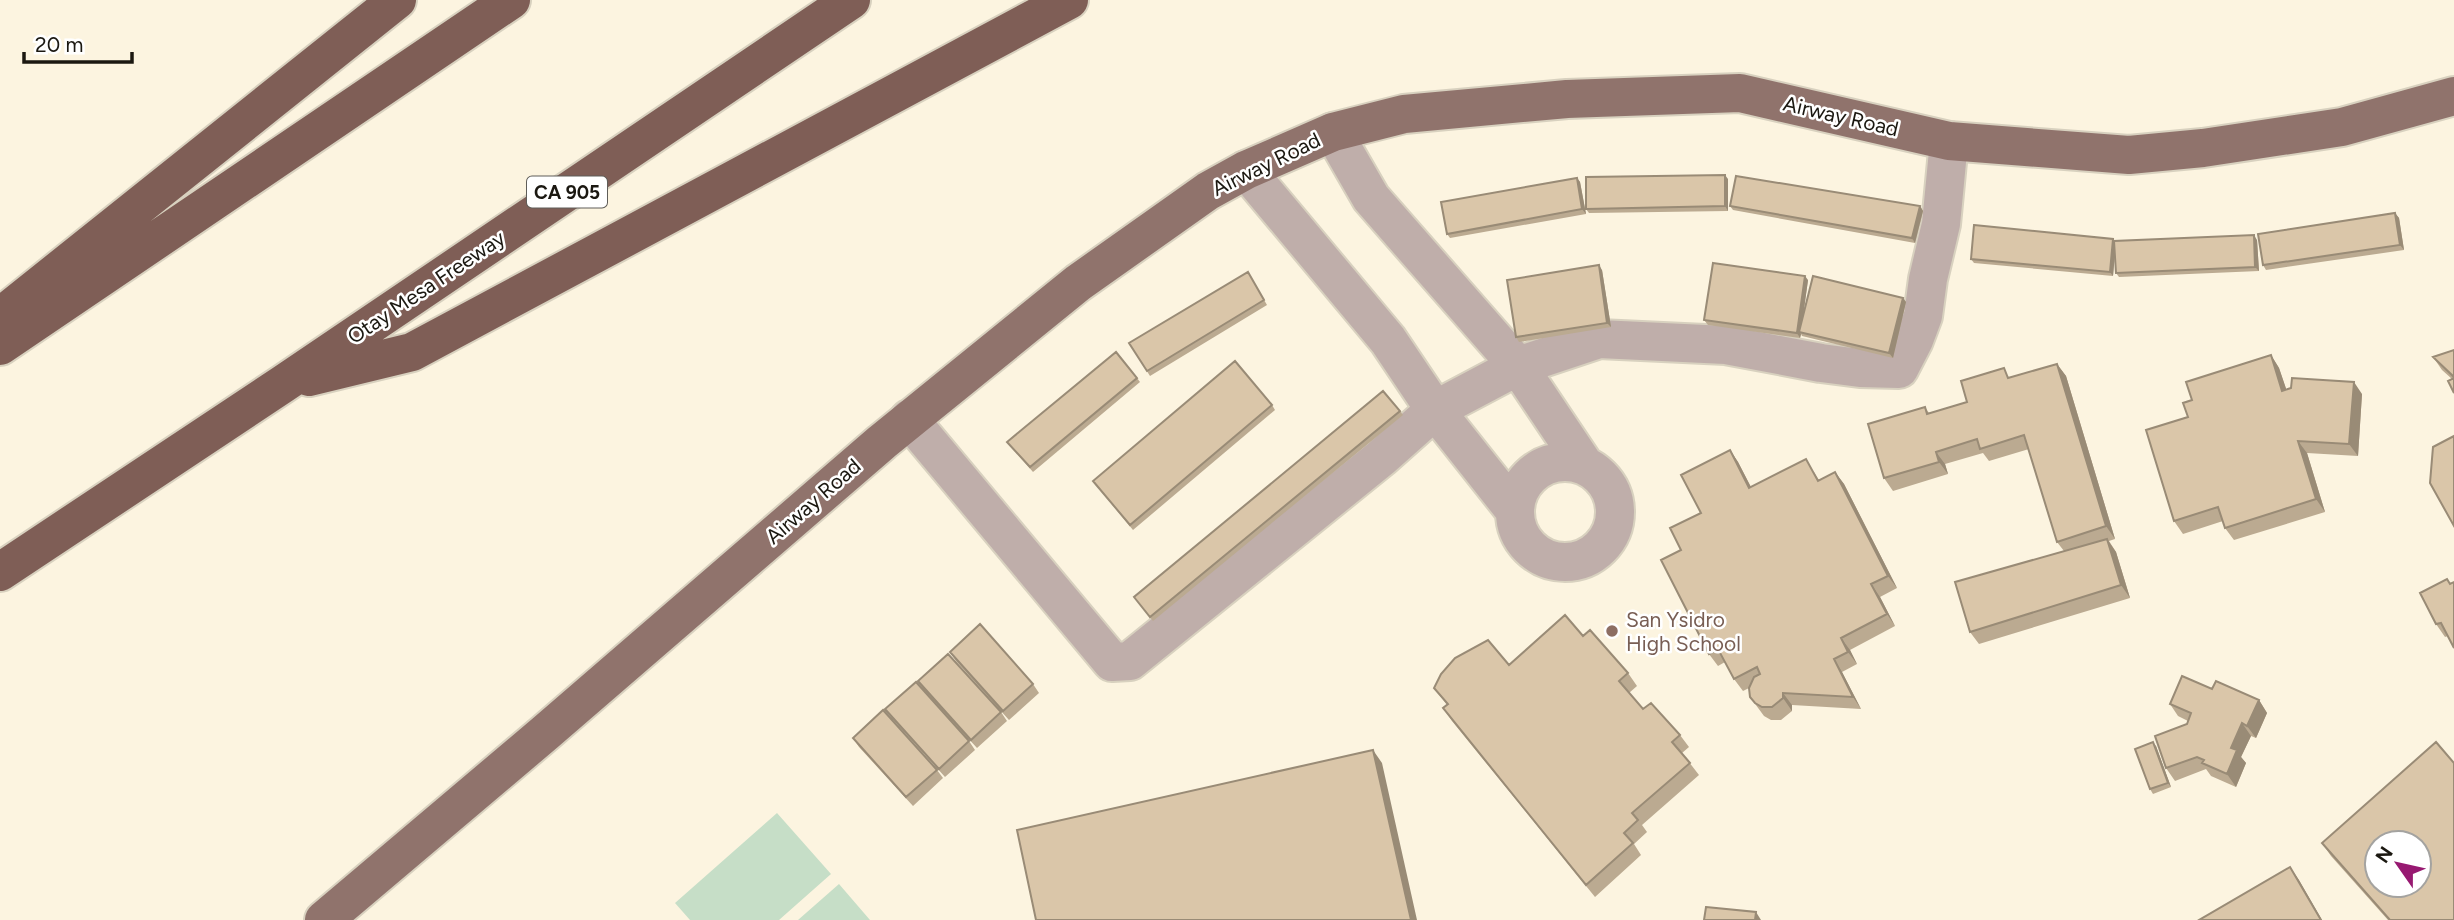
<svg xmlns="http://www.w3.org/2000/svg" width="2454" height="920" viewBox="0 0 2454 920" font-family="Figtree,sans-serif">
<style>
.green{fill:#c6dec7}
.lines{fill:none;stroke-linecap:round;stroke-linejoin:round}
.minor-casing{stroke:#d8d1bf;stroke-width:42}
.major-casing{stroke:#d8d1bf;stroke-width:42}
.highway-casing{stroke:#d8d1bf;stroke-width:42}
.minor{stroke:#bfaeaa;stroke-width:38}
.major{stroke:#90736c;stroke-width:38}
.highway{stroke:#7f5e56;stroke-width:38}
.wall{fill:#bbaa91}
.shaded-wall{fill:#998b76}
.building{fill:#dac6a9;stroke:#998b76;stroke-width:2;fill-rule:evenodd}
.education-dot{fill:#8d6e63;stroke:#fff;stroke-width:2.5}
.labels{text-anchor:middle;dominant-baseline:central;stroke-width:5;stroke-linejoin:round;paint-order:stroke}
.shield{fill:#fff;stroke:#5f5d58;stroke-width:2}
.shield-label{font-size:19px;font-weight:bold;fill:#1b1811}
.street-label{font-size:21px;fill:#1b1811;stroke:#fff}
.education-label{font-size:21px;fill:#785e54;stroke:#fff;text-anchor:start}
</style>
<rect width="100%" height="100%" fill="#fcf4e0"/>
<!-- green -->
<path class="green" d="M777,813l54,61 -52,46h-89l-15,-17z
M839,884l31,36h-72z"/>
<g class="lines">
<!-- minor casing -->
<g class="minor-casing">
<path id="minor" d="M1333,132l38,66 147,168 67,100
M1246,170l142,170 47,70 80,101
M909,419l203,243 18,-1 251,-203 54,-48 83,-44 81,-27 127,6 95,18 39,5 39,1 15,-29 9,-24 5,-37 13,-55 8,-83
M1515 512a50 50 0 1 1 100 0a50 50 0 1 1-100 0Z"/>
</g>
<!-- major casing -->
<g class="major-casing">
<path id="major" d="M324,920l221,-187 337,-291 196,-159 130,-92 38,-21 87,-38 71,-18 163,-15 173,-6 209,48 180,14 74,-7 139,-21 112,-31"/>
</g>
<!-- highway casing -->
<g class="highway-casing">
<path id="highway" d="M0,317l397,-317
M0,346l511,-346
M309,377l103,-25 657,-352
M0,572l283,-188 568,-384"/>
</g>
<!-- minor -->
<use href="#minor" class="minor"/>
<!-- major -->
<use href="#major" class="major"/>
<!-- highway -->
<use href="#highway" class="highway"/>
</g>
<!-- wall -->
<path class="wall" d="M1577,178l3,4 6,32 -136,24 -3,-4z
M1728,179v32l-139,2 -3,-4z
M1730,206h190l3,5 -8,32 -182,-33z
M2395,213l4,5 5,32 -138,20 -3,-5z
M2113,239l1,2 143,-1 2,31 -140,6 -3,-4 -1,-21 -2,24 -139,-13 -3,-4z
M1602,270l9,57 -92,15 -3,-5z
M1248,272l19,33 -117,71 -21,-33z
M1808,280l-5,35 100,-17 3,4 -13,56 -91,-22 -1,-2 -1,4 -92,-13 -4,-5z
M2454,350v43l-2,-14 -10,-9 -9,-13z
M2271,355l8,13 7,21 76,5 -4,62 -51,-3 18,59 -91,28 -9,-12 -2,-7 -40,13 -9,-13 14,-104 4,-17z
M2057,364l9,12 49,163 -6,2 7,11 14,46 -151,46 -9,-12 94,-81 -7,-9 -28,-93 -40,12 -6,-8 -38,11 3,10 -55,17 -9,-13 41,-71 4,6 38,-11 44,-25z
M1137,378l3,4 -107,90 -26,-30z
M1272,405l3,5 -142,120 -37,-45z
M1400,411l3,4 -250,206 -19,-24z
M1730,450l8,12 13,25 63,-15 5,8 16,-8 9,12 53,104 -17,9 15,29 -45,24 7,14 -15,8 19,37 -69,-4v6l-11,9h-10l-7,-4 -14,-19 -1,-9 -6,3 -9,-12 -9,-17 -7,4 -9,-12 -28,-104 20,-37z
M2450,584l-2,52 -3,1 -9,-13z
M1583,636l45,37 9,13 -8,7 14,16 37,26 9,12 -7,6 17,22 -57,50 5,7 -13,12 7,11 -46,42 -143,-176 -9,-13 4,-3 -13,-17 75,-23z
M950,652l83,32 6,9 -30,27 -53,-59z
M918,681l83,31 6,9 -30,27 -53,-58z
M2212,689l47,11 8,13 -11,25 -5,-2 -10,21 5,6 -10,24 -25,-11 -5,-7 -31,12 -9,-13 22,-47 -10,-5 -8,-12z
M885,709l84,32 6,9 -30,27 -53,-59z
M853,738l84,32 6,8 -30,28 -54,-59z
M2156,746l15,41 -18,7 -3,-5z
M2322,843l132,77h-66l-57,-64z"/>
<!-- shaded-wall -->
<path class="shaded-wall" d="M1725,175l3,4v32l-3,-5z
M1577,178l3,4 6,32 -4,-5z
M1920,206l3,5 -8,32 -3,-5z
M2395,213l4,5 5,32 -4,-5z
M2254,235l3,5 2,31 -4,-4z
M2113,239l3,4 -3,33 -3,-4z
M1599,265l3,5 9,57 -4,-4z
M1805,276l3,4 -7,52h-2l2,2 -1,4 -3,-5z
M1903,298l3,4 -13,56 -4,-5z
M2271,355l8,13 12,35 -9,-12z
M2057,364l9,12 49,163 -9,-13z
M2354,382l8,12 -4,62 -9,-12z
M2298,441l9,12 18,59 -9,-13z
M1730,450l8,12 20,39 -9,-13z
M1936,452l9,12 3,10 -9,-12z
M1835,472l9,12 53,104 -9,-12z
M2107,539l9,13 14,46 -9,-13z
M1871,584l9,13 15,29 -8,-12z
M1841,638l9,12 7,14 -9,-12z
M1834,659l8,13 19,37 -8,-12z
M1783,693l9,12v6l-9,-13z
M2259,700l8,13 -11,25 -9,-12z
M2242,723l9,13 -10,21 5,6 -10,24 -9,-13 4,-26z
M2153,742l3,4 15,41 -3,-4z
M1373,750l9,13 35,157h-6z
M2290,867l9,13 23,40h-1z
M1756,912l5,8h-6z"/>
<!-- building -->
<path class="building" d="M1725,175v31l-139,3v-32z
M1736,176l184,30 -8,32 -182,-32z
M1577,178l5,31 -135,25 -6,-32z
M2395,213l5,32 -137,20 -5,-31z
M1974,225l139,14 -3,33 -139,-13z
M2254,235l1,32 -139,6 -2,-32z
M1713,263l92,13 -8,57 -93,-13z
M1599,265l8,58 -91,14 -9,-57z
M1248,272l16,28 -117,71 -18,-28z
M1813,276l90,22 -14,55 -90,-21z
M2454,350v27l-21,-20z
M1116,352l21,26 -107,89 -23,-25z
M2271,355l11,36 9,-3 1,-10 62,4 -5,62 -51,-3 18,58 -91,29 -7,-21 -44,14 -28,-91 42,-13 -5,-14 9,-3 -6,-18z
M1235,361l37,44 -142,120 -37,-44z
M2057,364l49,162 -49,16 -33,-107 -44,14 -3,-10 -41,13 3,10 -55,16 -16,-54 57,-17 2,7 40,-12 -6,-21 43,-13 4,10z
M2454,378v15l-6,-12z
M1383,391l17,20 -250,206 -16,-20z
M2454,436v90l-24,-43 3,-36z
M1730,450l19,38 57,-29 12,22 17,-9 53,104 -17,8 16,30 -46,24 7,14 -14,7 19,38 -70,-4v5l-11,9h-10l-7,-4 -5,-6 -1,-9 5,-11 6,-3 -3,-7 -23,12 -16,-30 -9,5 -48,-94 20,-10 -11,-22 31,-15 -20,-38z
M2107,539l14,46 -151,47 -15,-50z
M2447,579l3,5 4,-2v66l-13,-25 -5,1 -16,-31z
M1565,615l18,21 7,-6 38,43 -9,8 24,28 8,-6 29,32 -8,7 18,21 -58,50 6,7 -14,13 9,10 -47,42 -143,-177 5,-4 -14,-16 7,-14 14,-16 33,-18 21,25z
M980,624l53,60 -30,27 -53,-59z
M948,654l53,58 -30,28 -53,-59z
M2182,676l30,13 4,-8 43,19 -12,26 -5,-3 -11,25 6,2 -10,24 -25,-11 2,-3 -7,-3 -31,11 -11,-32 32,-12 4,-11 -21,-9z
M916,682l53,59 -30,28 -54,-60z
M883,710l54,60 -31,27 -53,-59z
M2153,742l15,41 -18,6 -15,-40z
M2436,742l18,21v157h-64l-68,-77zM2377,843h42v42h-42z
M1373,750l38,170h-375l-19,-90z
M2290,867l31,53h-122z
M1706,907l50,5 -1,8h-51z"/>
<!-- markers -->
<circle class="education-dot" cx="1612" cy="631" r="7"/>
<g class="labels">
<!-- shield labels -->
<rect class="shield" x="527" y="176.5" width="80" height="31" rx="5"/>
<g class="shield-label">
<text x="567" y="192">CA 905</text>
</g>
<!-- street labels -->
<g class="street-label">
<text transform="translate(1841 116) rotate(13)">Airway Road</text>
<text transform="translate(1266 164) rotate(-26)">Airway Road</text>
<text transform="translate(426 287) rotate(-34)">Otay Mesa Freeway</text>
<text transform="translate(813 501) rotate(-41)">Airway Road</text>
</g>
<!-- education labels -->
<g class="education-label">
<text x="1626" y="619">San Ysidro<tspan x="1626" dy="24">High School</tspan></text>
</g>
</g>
<!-- north arrow -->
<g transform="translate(2398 864) rotate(304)"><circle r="33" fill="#ffffff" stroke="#a4a3a0" stroke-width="2"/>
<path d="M0-5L12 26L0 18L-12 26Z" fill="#971971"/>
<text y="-10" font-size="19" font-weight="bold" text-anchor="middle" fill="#1b1811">N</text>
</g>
<!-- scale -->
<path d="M24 52v10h108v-10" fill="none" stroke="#1b1811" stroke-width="3.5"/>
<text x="35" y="52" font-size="21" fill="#1b1811" stroke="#ffffff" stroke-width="5" paint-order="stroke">20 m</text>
</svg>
